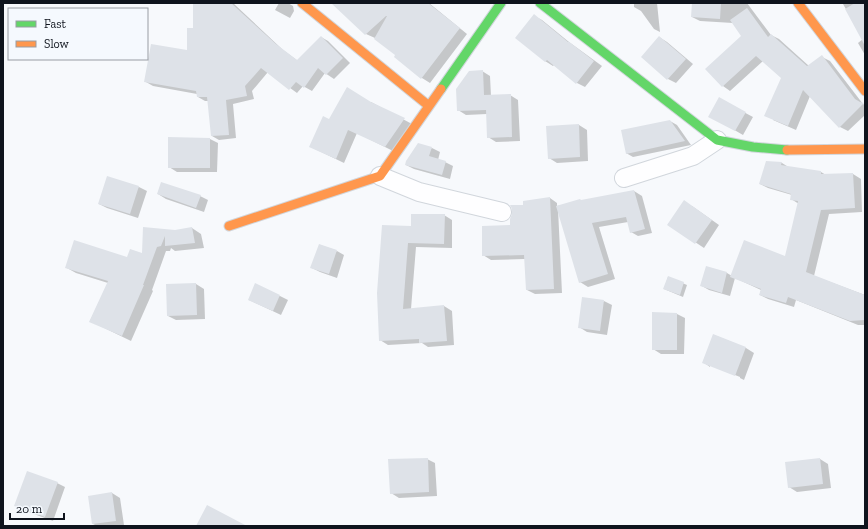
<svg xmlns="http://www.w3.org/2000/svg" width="868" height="529" viewBox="0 0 868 529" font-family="'Zilla Slab',serif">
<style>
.shadow{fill:#0003}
.building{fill:#dee2e8}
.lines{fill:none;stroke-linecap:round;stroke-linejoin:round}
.street-casing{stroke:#d1d6dc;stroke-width:20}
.fast-casing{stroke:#d1d6dc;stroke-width:11}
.slow-casing{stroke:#d1d6dc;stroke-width:11}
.street{stroke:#fefeff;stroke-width:18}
.fast{stroke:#63d668;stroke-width:9}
.slow{stroke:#ff974d;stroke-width:9}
</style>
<rect width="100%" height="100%" fill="#f7f9fc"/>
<!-- shadow -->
<path class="shadow" d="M194,3h39l50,47 15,11 23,-24 7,4 22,22 -16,16 -9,-6 -13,18 -9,-5 -6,7 -29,-21 -16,19 2,8 -21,5 3,34 -17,2 -7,-4 -3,-35h-4l-7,-4 -1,-3 -44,-8 -7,-4 41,-30 7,-23z
M279,3h9l5,3 1,5 -4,7 -15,-8z
M337,3h92l38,31 -37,49 -8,-5 -25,-23 -22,-17 -9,-4z
M634,3h23l3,29 -6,-3 -13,-18 -7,-4z
M693,3h54l24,32 8,4 30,27 13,-9 8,4 33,43 2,1v10l-17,16 -8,-4 -30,-31 -14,34 -23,-10 9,-42 -19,-17 -33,30 -7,-5 19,-50 -9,-13 -33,-2 -8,-4z
M841,3h24v52l-7,-12 5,-4 -20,-35z
M534,16l8,4 27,22 33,24 -17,21 -8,-4 -23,-18 -1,1 -8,-5z
M659,37l8,5 26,22 -17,19 -8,-4 -25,-23z
M482,71l8,5 1,20 19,-1 8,5 2,41 -24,1 -8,-5 -1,-23 -21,1 -8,-5z
M719,99l34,18 -10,18 -33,-19z
M371,102l41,22 -19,27 -36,-18 -13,30 -33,-16 18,-27z
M670,121l7,4 14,20 -58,12 -7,-4z
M579,125l8,5 1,31 -31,2 -8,-5z
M210,139l8,4 -1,29h-40l-8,-5z
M432,148l8,4 -2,8 7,2 8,4 -3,13 -36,-10 -8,-4z
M767,162l15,1 8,5 31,4 5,3 27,-1 8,5 1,33 -33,2 -15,62 51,19v30h-7l-62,-25 -2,7 -26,-8 -8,-4 1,-5 -26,-12 -5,18 -21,-6 -7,-4 5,-19 20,6 5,3 54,-19 13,-53 -8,-5 1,-4 -24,-7 -8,-4z
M139,187l8,4 -9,27 -31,-10 -8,-4z
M634,191l8,5 10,37 -14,3 -7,-4 -3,-10 -29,5 16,52 -27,8 -8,-5 -22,-73 4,84 -27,1 -8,-4 -2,-31 -34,1 -8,-5 28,-29 13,-20 26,-8 7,5v3z
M158,194l42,2 8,4 -4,12 -38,-13z
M692,206l27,19 -15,23 -36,-24z
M444,215l8,5v28l-36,-1 -5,62 33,-3 8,5 2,34 -26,2 -6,-4 -34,2 -8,-5 32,-113z
M144,228l31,3 17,-3 9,6 3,14 -29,3 -4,-3 -1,3h-4l-14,39 1,1 -22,50 -41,-20 18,-38 -32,-10 -9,-5 61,-10 15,-4z
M337,251l7,4 -7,23 -17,-6 -8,-4z
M668,277l19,8 -4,12 -19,-8z
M196,284l8,5 1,30 -29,1 -8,-4z
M280,296l8,4 -7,15 -32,-15z
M604,301l8,4 -5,30 -20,-3 -8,-5z
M677,314l8,4 -1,36h-23l-8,-5z
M714,335l32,13 8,5 -10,27 -4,-2v-1l-30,-12v2l-7,-5z
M427,459l8,4 2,33 -38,2 -8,-5z
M820,459l8,5 3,24 -34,4 -8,-5z
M57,483l8,4 -12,34 -30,-11 -7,-4z
M112,493l8,5 4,27 -27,1 -4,-2z"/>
<!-- building -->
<path class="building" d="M193,3h38l45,41 21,16 24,-24 22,22 -17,17 -8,-7 -14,20 -8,-6 -7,8 -28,-22 -16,18 2,10 -21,4 3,35 -18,1 -4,-39h-10l-1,-6 -52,-9 7,-38 36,6v-22h6z
M331,3h97l32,25 -39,51 -27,-22 1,-2 -21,-16 13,-23h-1l-21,19z
M692,3h29l-1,16 -29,-2z
M855,3h10v43l-20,-37z
M747,8l21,29 3,-3 36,32 15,-11 33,44 5,3 4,1 -25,25 -36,-38 -15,36 -24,-10 17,-38 -25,-22 -34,31 -17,-18 36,-33 -11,-16z
M534,14l34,28v-1l26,20 -18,23 -29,-24 -2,2 -30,-24z
M659,36l27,23 -19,21 -26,-23z
M483,70l1,25 27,-1 1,43 -25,1 -1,-28 -29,1 -1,-22 13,-18z
M347,87l24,15 34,16 -20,29 -37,-17 -12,29 -27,-12 14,-31 6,3z
M719,97l27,15 -11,19 -27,-14z
M670,120l15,21 -59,13 -5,-24z
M579,124l1,33 -32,2 -2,-33z
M168,137l42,1v30h-42z
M418,143l14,4 -3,9 17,5 -4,14 -37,-10 1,-4z
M766,161l16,1 -1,3 40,6v3l32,-1 2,35 -34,2 -15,62 59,23v25l-15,1 -62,-24 -2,6 -27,-8 2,-6 -31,-12 14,-37 41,16 13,-55 -8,-1 1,-6 -32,-10z
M107,176l32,10 -9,28 -32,-10z
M161,182l40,13 -5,13 -39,-14z
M634,190l11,39 -15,4 -4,-16 -34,6 16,51 -29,9 -23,-77 24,-7 1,1z
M550,197l4,92 -28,1 -2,-35 -42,1v-30l28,-1v-6l2,-5v-5l-2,-4h13v-4z
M684,200l28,20 -17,24 -28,-19z
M411,214h34l-1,30 -36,-1 -5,66 41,-4 3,36 -28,2v-4l-40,2 -2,-48 5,-68 29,1z
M143,227l32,3 17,-3 3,16 -30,3v-10l-4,10 -4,1 -14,38h1l-22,51 -33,-14 19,-41 -43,-13 9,-28 53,17 3,-8 12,4z
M319,244l18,6 -8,24 -19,-6z
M706,266l21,6 -5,21 -22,-7z
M668,276l16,6 -4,13 -17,-6z
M196,283l1,32 -30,1 -1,-32z
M255,283l25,12 -7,16 -25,-11z
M582,297l22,3 -4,31 -22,-3z
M652,312l25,1v37h-25z
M713,334l33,13 -11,29 -33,-13z
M428,458l1,34 -39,2 -2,-35z
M820,458l3,26 -35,4 -3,-26z
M27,471l31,11 -13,35 -31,-11z
M112,492l4,29 -24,3 -4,-28z
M207,505l40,21h-51z"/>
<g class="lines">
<!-- street casing -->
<g class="street-casing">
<path id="street" d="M380,176l39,16 83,20
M624,178l69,-22 24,-16"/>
</g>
<!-- fast casing -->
<g class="fast-casing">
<path id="fast" d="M540,3l177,137 36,7 34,3
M441,89l60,-86"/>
</g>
<!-- slow casing -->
<g class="slow-casing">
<path id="slow" d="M302,3l127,103
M798,3l67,88
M787,150l78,-1
M229,226l151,-50 61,-87"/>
</g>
<!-- street -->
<use href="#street" class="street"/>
<!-- fast -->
<use href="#fast" class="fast"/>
<!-- slow -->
<use href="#slow" class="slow"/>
</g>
<!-- border -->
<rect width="868" height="529" fill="none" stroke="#0f141d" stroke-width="8"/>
<!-- legend -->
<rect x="8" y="8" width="140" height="52" fill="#f5f9fe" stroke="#999da4"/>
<rect x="16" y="21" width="20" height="6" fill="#63d668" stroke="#999da4"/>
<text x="44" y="28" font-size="12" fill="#0f141d">Fast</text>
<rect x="16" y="41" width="20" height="6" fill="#ff974d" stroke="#999da4"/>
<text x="44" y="48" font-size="12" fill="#0f141d">Slow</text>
<!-- scale -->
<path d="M10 513v6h54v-6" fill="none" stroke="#0f141d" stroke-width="2"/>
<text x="16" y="513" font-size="12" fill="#0f141d" stroke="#f5f9fe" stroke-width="3" paint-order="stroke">20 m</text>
</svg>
